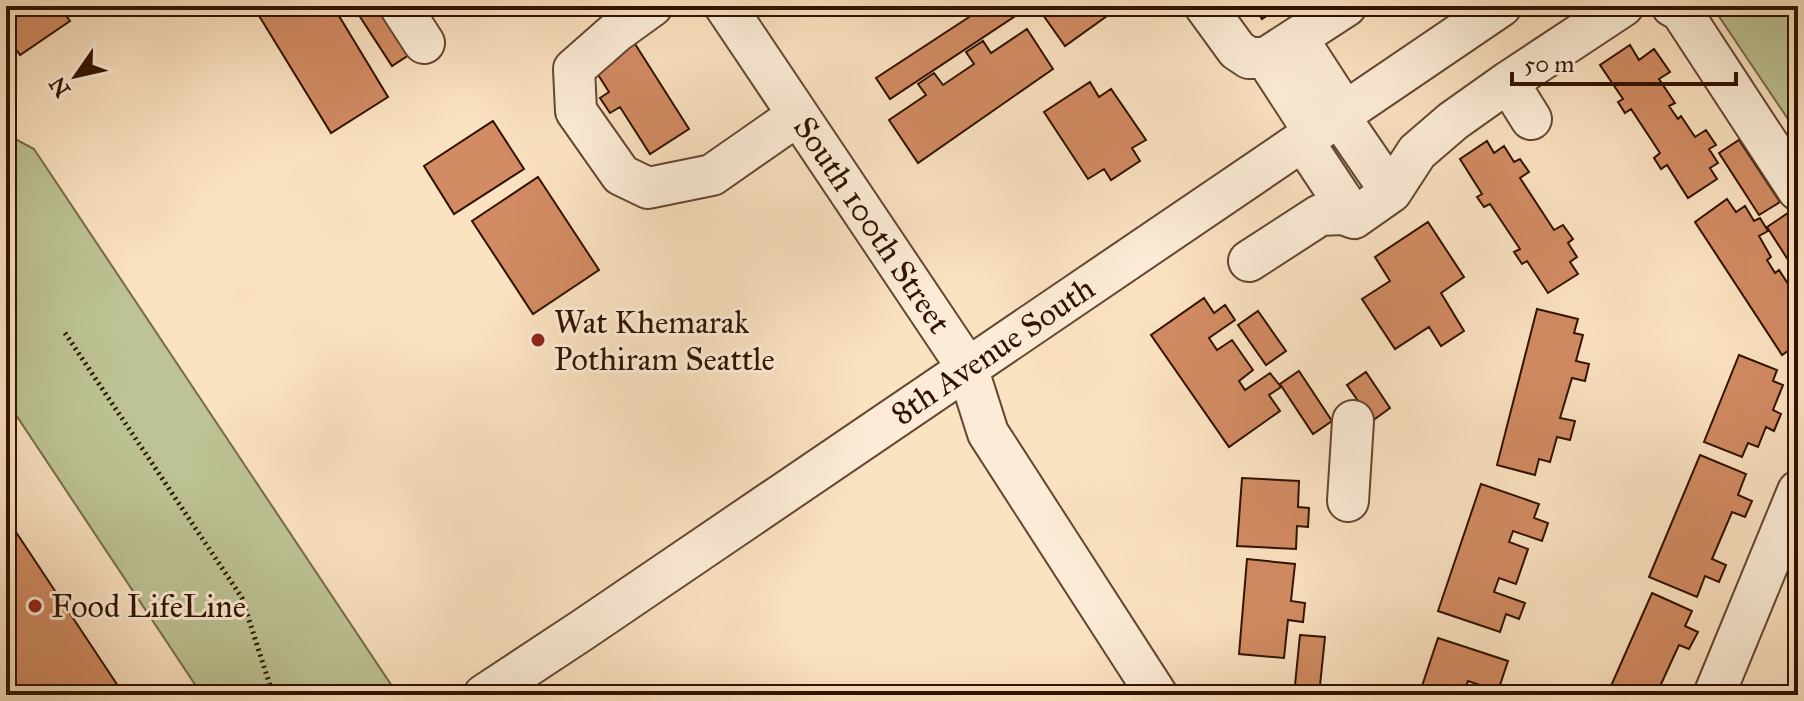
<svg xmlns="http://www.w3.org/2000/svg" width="1804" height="701" viewBox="0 0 1804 701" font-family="'IM FELL Great Primer',serif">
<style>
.green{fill:#bdc394;stroke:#776a4a;stroke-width:2}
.building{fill:#d28b63;stroke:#311200;stroke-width:2}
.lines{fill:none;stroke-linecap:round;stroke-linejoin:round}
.minor-casing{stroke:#644630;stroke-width:44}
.path{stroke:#311200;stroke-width:5;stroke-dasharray:2 4;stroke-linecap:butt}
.minor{stroke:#fcecd7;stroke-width:40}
.poi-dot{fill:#8f2418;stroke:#fcecd7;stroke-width:3}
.labels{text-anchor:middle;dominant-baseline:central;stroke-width:6;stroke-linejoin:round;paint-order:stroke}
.street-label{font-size:32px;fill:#311200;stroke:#fcecd7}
.poi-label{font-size:32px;fill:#311200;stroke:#fcecd7;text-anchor:start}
</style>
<rect width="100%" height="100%" fill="#fbe2c1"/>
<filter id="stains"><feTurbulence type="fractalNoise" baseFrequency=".0025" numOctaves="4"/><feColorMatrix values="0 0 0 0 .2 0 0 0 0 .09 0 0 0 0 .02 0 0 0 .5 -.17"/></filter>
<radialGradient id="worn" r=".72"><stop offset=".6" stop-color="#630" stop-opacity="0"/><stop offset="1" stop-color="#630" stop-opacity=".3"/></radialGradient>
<!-- green -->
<path class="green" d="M1712,6h86v128z
M6,134l28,15 364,546h-196l-196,-295z"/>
<!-- building -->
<path class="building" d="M6,6h53l11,15 -50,34 -14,-20z
M253,6h80l55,91 -57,36z
M353,6h32l30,45 -23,15z
M986,6h30l4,7 -130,86 -14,-21z
M1051,6h70l-56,40 -24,-34z
M1254,6h27l-19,13z
M1027,29l26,40 -135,94 -29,-43 37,-25 -8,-11 16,-11 9,12 31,-21 -8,-12 17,-11 8,12z
M630,36l59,93 -39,25 -30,-47 -10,6 -10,-15 9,-6 -19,-30z
M1630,45l9,15 15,-11 16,23 -11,7 16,24 -6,3 9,13 3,-3 14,21 11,-7 10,15 -7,4 9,14 -8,5 7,11 -29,19 -21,-33 -6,4 -7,-11 6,-5 -29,-44 -6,4 -7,-11 5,-3 -23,-34z
M1090,82l9,15 12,-8 35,51 -14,8 8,13 -29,19 -7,-11 -16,10 -44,-67z
M493,121l31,48 -70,45 -30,-48z
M1739,140l41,62 -21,13 -40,-62z
M1487,141l7,12 10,-7 10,16 6,-3 9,13 -9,6 34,52 9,-5 10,14 -5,4 9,14 -7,5 8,12 -30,19 -21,-32 -5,3 -8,-12 6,-3 -30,-45 -6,3 -7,-10 5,-3 -22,-35z
M538,177l61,93 -66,44 -61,-93z
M1727,199l9,13 9,-6 9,15 6,-3 8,13 -9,5 12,21 -4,3 8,13 4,-3 13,20 6,-4v58l-16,11 -87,-133z
M1788,213l10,16v29l-8,5 -23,-36z
M1428,222l36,55 -23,16 23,38 -23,15 -12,-19 -34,22 -33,-50 28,-18 -15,-24z
M1204,298l10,15 11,-8 10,15 -26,18 8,12 15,-10 21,30 -14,11 6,9 25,-17 11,14 -12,8 11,16 -51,36 -78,-112z
M1537,309l41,10 -4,14 9,2 -7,26 13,3 -4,17 -13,-3 -12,40 15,3 -5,19 -13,-3 -7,25 -11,-3 -4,16 -38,-10z
M1258,311l28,40 -20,14 -28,-40z
M1739,355l38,15 -4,11 10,4 -10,25 8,4 -7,17 -8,-4 -8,20 -10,-4 -6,14 -38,-15z
M1299,371l33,50 -19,13 -33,-50z
M1366,372l24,36 -18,13 -25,-36z
M1700,455l46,19 -8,21 14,6 -7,16 -13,-5 -20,47 14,6 -7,17 -14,-6 -8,21 -48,-20z
M1242,478l57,3 -1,26 11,1 -1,19 -11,-1 -1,23 -59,-3z
M1481,484l58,20 -5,14 14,5 -6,18 -29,-10 -4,11 19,7 -12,35 -17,-6 -5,14 31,11 -6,16 -13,-5 -6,18 -62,-21z
M6,517l118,178h-118z
M1247,559l48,5 -4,37 14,2 -2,19 -15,-2 -4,38 -45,-4z
M1652,593l40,18 -7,15 13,6 -9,17 -10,-4 -23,50h-49z
M1300,635l25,2 -6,58h-25z
M1438,638l70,23 -10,30 -30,-10 -4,11 9,3h-54z"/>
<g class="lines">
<!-- minor casing -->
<g class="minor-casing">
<path id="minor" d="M400,6l24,37
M652,6l-36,26 -42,37 2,42 45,64 27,13 64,-13 86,-60
M725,6l242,361 21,66 169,262
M1205,6l32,44 12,8h17l80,-52
M1672,6l9,5 117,179
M1297,38l48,74
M1266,58l48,74
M1508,82l23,37
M1339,116l52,76
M1303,141l51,77
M1249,261l71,-46 23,-1 11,4 37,-26 26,-40 36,-31 55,-39 115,-76
M1348,501l5,-80
M484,695l100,-66 917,-623
M1714,695l84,-204"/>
</g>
<!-- path -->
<path class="path" d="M65,333l177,265 31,97"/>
<!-- minor -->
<use href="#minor" class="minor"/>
</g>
<!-- markers -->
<g class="poi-dot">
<circle cx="538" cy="340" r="8"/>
<circle cx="35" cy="606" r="8"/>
</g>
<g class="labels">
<!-- street labels -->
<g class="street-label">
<text transform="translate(872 225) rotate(56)">South 100th Street</text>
<text transform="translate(993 351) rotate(-34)">8th Avenue South</text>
</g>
<!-- poi labels -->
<g class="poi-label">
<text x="554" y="322">Wat Khemarak<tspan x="554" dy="37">Pothiram Seattle</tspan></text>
<text x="51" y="606">Food LifeLine</text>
</g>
</g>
<!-- margin -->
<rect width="1804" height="701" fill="none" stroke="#fbe2c1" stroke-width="32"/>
<rect x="8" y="8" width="1788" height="685" fill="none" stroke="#311200" stroke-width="4"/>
<rect x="16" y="16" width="1772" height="669" fill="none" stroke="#311200" stroke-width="2"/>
<!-- north arrow -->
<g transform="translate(76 76) rotate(236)" stroke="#fcecd7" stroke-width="6" paint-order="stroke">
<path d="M0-6L14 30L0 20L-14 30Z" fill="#311200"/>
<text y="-12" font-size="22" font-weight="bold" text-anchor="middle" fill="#311200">N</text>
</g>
<!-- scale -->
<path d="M1512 72v12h224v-12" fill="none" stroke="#311200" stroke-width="4"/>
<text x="1524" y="72" font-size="24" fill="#311200" stroke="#fcecd7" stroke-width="6" paint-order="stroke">50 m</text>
<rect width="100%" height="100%" filter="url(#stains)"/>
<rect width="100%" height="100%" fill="url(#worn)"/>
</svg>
